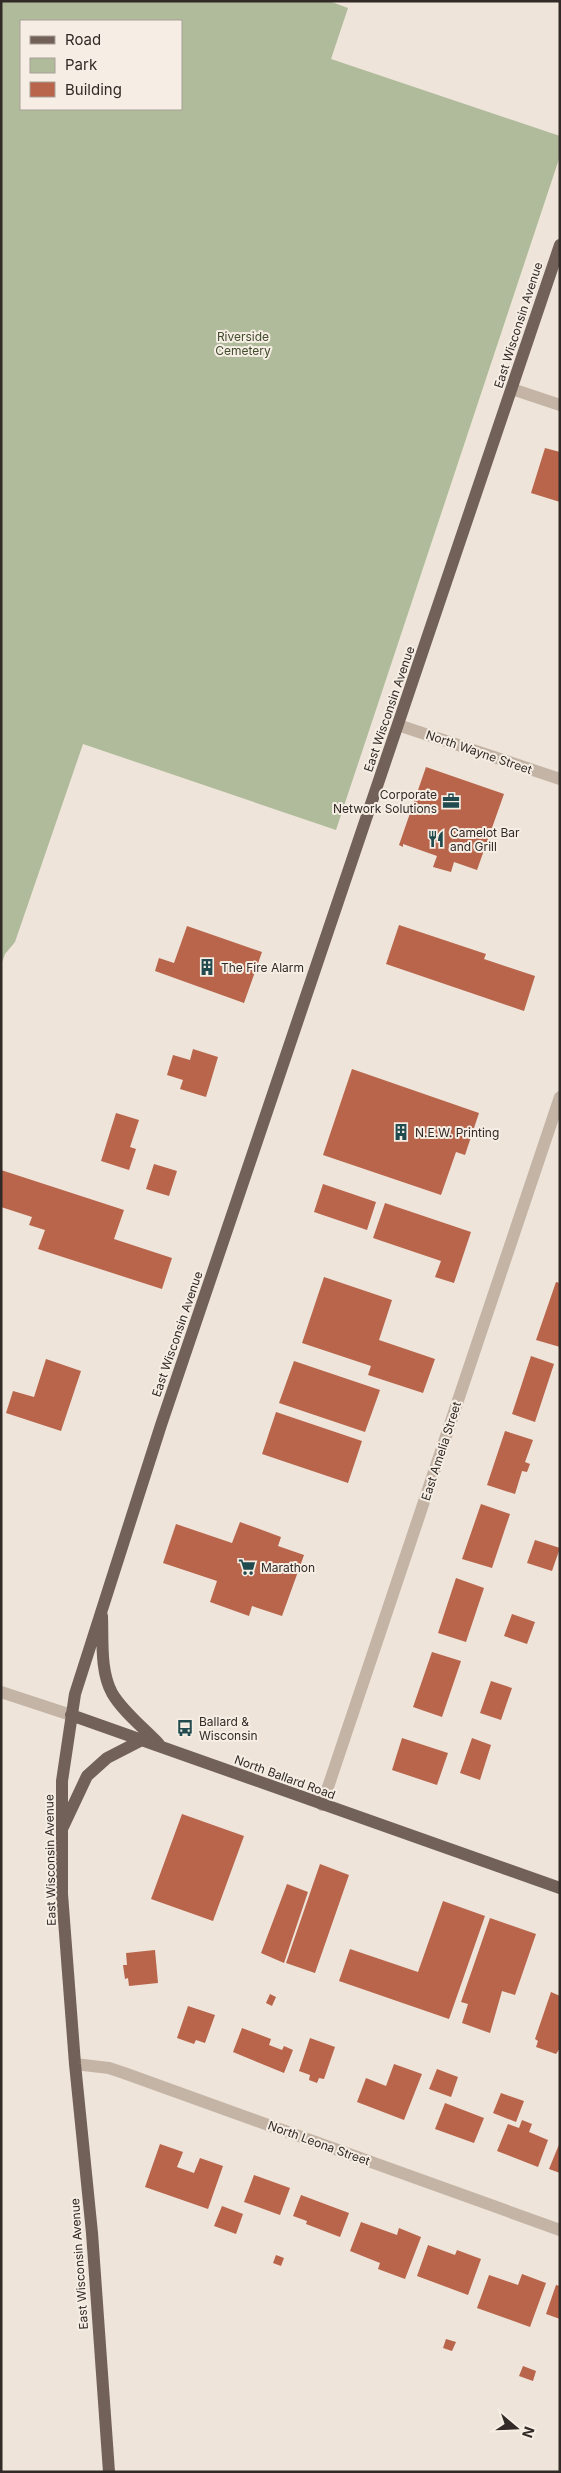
<svg xmlns="http://www.w3.org/2000/svg" width="561" height="2473" viewBox="0 0 561 2473" font-family="Inter,sans-serif">
<style>
.green{fill:#b0bb9b;fill-rule:evenodd}
.building{fill:#b8654c}
.lines{fill:none;stroke-linecap:round;stroke-linejoin:round}
.minor{stroke:#c4b4a6;stroke-width:12}
.major{stroke:#726159;stroke-width:12}
.labels{text-anchor:middle;dominant-baseline:central;stroke-width:4;stroke-linejoin:round;paint-order:stroke}
.street-label{font-size:12px;fill:#312a26;stroke:#f6eee4}
.park-label{font-size:12px;fill:#414d2d;stroke:#f6eee4}
.poi-label{font-size:12px;fill:#312a26;stroke:#f6eee4;text-anchor:start}
</style>
<rect width="100%" height="100%" fill="#eee4d9"/>
<!-- green -->
<path class="green" d="M1,1h328l19,7 -17,51 229,77v20l-224,674 -253,-86 -68,198 -10,12 -4,11zM21,21h160v88h-160z"/>
<!-- building -->
<path class="building" d="M545,448l15,4v50l-29,-9z
M426,767l78,27 -27,76 -23,-8 -3,10 -18,-5 4,-11 -34,-12v3l-4,-2z
M399,925l87,29 -2,5 51,17 -11,35 -138,-47z
M187,926l75,26 -18,51 -89,-32 4,-13 15,5z
M193,1049l25,8 -12,40 -26,-8 3,-9 -16,-5 6,-20 17,5z
M352,1069l127,44 -14,42 -9,-3 -15,43 -118,-40z
M116,1113l23,7 -9,27 6,2 -7,21 -28,-9z
M154,1164l23,7 -8,25 -23,-7z
M1,1170l123,40 -10,29 58,19 -10,31 -124,-40 7,-19 -16,-5 3,-8 -31,-10z
M323,1184l53,18 -9,28 -53,-18z
M385,1203l86,29 -17,51 -19,-6 6,-16 -68,-23z
M324,1277l68,23 -13,40 56,19 -12,34 -55,-18 3,-9 -69,-23z
M556,1282l4,1v64l-24,-7z
M531,1356l23,8 -19,58 -23,-8z
M46,1359l35,12 -20,60 -55,-18 7,-22 21,6z
M294,1361l86,29 -15,42 -86,-29z
M276,1412l86,29 -14,42 -86,-29z
M505,1431l28,9 -8,22 5,2 -3,8 -5,-1 -7,23 -28,-9z
M481,1504l29,10 -18,54 -30,-9z
M240,1522l41,15 -3,9 26,9 -22,61 -30,-10 -3,10 -39,-14 7,-21 -54,-18 13,-39 56,19z
M535,1540l25,8 -8,23 -25,-8z
M456,1578l28,10 -18,54 -28,-9z
M512,1614l23,8 -8,22 -23,-8z
M432,1652l29,9 -19,56 -29,-10z
M491,1681l21,7 -11,32 -21,-7z
M402,1738l46,15 -11,32 -45,-15z
M472,1738l19,7 -11,35 -20,-7z
M182,1814l62,22 -31,85 -62,-22z
M320,1864l29,11 -34,98 -29,-10z
M287,1884l21,8 -24,71 -23,-10z
M443,1901l42,15 -36,103 -110,-38 11,-32 68,23z
M490,1918l46,16 -21,61 -13,-4 -12,42 -28,-10 6,-19 -7,-2z
M155,1950l3,33 -29,3 -1,-8 -3,1 -2,-14h4l-1,-12z
M551,1992l9,4v52l-4,6 -20,-7 2,-6 -3,-2z
M270,1994l6,3 -4,9 -6,-3z
M188,2006l27,9 -10,28 -9,-3 -2,4 -17,-6z
M242,2028l29,11 -2,6 13,5 2,-4 9,4 -9,23 -51,-21z
M310,2038l25,9 -11,32 -5,-1 -2,5 -8,-3 1,-5 -11,-4z
M394,2064l28,10 -18,46 -47,-18 9,-24 20,8z
M437,2069l21,8 -7,20 -22,-8z
M501,2093l23,8 -8,21 -23,-9z
M445,2103l39,15 -10,25 -39,-14z
M522,2120l10,4 -3,8 19,8 -10,27 -41,-16 11,-27 11,4z
M560,2142v31l-11,-4z
M160,2144l23,8 -6,15 17,6 6,-15 23,8 -15,43 -63,-22z
M254,2175l36,13 -10,27 -36,-13z
M301,2195l48,18 -9,24 -34,-13 1,-3 -14,-5z
M222,2206l21,8 -7,20 -22,-8z
M361,2222l36,13 2,-7 22,9 -16,42 -27,-10 2,-6 -30,-12z
M428,2245l27,10 2,-5 24,9 -13,36 -51,-19z
M276,2255l8,3 -3,8 -8,-3z
M522,2274l24,9 -16,44 -53,-19 12,-33 29,10z
M556,2285l4,1v33l-14,-5z
M446,2339l10,3 -4,9 -9,-3z
M523,2366l13,5 -3,10 -14,-5z"/>
<g class="lines">
<!-- minor -->
<path class="minor" d="M512,389l48,16
M398,725l162,54
M1,1692l70,23
M322,1805l238,-708
M75,2064l34,4 15,5 436,157"/>
<!-- major -->
<path class="major" d="M102,1616c1,24 -2,55 10,77 11,19 32,35 47,51
M71,1715l489,173
M63,1827l24,-51 20,-18 35,-18
M109,2472l-17,-239 -17,-169 -13,-170v-113l13,-87 86,-269 399,-1180"/>
</g>
<!-- icons -->
<defs>
<g id="office-bare" transform="scale(1.35)"><path d="M-6-3h4V-5.5h4V-3h4V5H-6ZM-1-4.5V-3h2v-1.5ZM-6 0V1H6V0Z" fill="#214b4e" stroke="#f6eee4" stroke-width="2.5" paint-order="stroke"/></g>
<g id="restaurant-bare" transform="scale(1.35)"><path d="M-5-6h1v4h1v-4h1v4h1v-4h1v5L-1.5 .5V6h-2V.5L-5-1ZM5-6V6H3V1.5H1.5Q1.5-4 5-6Z" fill="#214b4e" stroke="#f6eee4" stroke-width="2.5" paint-order="stroke"/></g>
<g id="building-bare" transform="scale(1.35)"><path d="M-4-6H4V6H1V3H-1V6H-4ZM-2.5-4.3h1.7v1.8h-1.7ZM.8-4.3h1.7v1.8H.8ZM-2.5-1h1.7V.8h-1.7ZM.8-1h1.7V.8H.8Z" fill="#214b4e" stroke="#f6eee4" stroke-width="2.5" paint-order="stroke"/></g>
<g id="supermarket-bare" transform="scale(1.35)"><path d="M-6-5.5h2.5l.6 2H6L4.5 2H-2.5L-4.4-4H-6ZM-1.5 3.2a1.3 1.3 0 1 0 .1 0ZM3 3.2a1.3 1.3 0 1 0 .1 0Z" fill="#214b4e" stroke="#f6eee4" stroke-width="2.5" paint-order="stroke"/></g>
<g id="bus-bare" transform="scale(1.35)"><path d="M-5-6H5V4H4V6H2V4H-2V6H-4V4H-5ZM-3.5-4V0h7V-4ZM-3.5 1.2v1.5H-2V1.2ZM2 1.2v1.5H3.5V1.2Z" fill="#214b4e" stroke="#f6eee4" stroke-width="2.5" paint-order="stroke"/></g>
</defs>
<g fill-rule="evenodd">
<use href="#office-bare" x="451" y="801"/>
<use href="#restaurant-bare" x="436" y="839"/>
<use href="#building-bare" x="207" y="967"/>
<use href="#building-bare" x="401" y="1132"/>
<use href="#supermarket-bare" x="247" y="1567"/>
<use href="#bus-bare" x="185" y="1728"/>
</g>
<g class="labels">
<!-- street labels -->
<g class="street-label">
<text transform="translate(518 325) rotate(-72)">East Wisconsin Avenue</text>
<text transform="translate(389 709) rotate(-71)">East Wisconsin Avenue</text>
<text transform="translate(479 752) rotate(19)">North Wayne Street</text>
<text transform="translate(177 1334) rotate(-71)">East Wisconsin Avenue</text>
<text transform="translate(441 1451) rotate(-72)">East Amelia Street</text>
<text transform="translate(285 1777) rotate(20)">North Ballard Road</text>
<text transform="translate(50 1860) rotate(-91)">East Wisconsin Avenue</text>
<text transform="translate(319 2143) rotate(20)">North Leona Street</text>
<text transform="translate(79 2264) rotate(-94)">East Wisconsin Avenue</text>
</g>
<!-- park labels -->
<g class="park-label">
<text x="243" y="336">Riverside<tspan x="243" dy="14">Cemetery</tspan></text>
</g>
<!-- poi labels -->
<g class="poi-label">
<text x="437" y="794" text-anchor="end">Corporate<tspan x="437" dy="14">Network Solutions</tspan></text>
<text x="450" y="832">Camelot Bar<tspan x="450" dy="14">and Grill</tspan></text>
<text x="221" y="967">The Fire Alarm</text>
<text x="415" y="1132">N.E.W. Printing</text>
<text x="261" y="1567">Marathon</text>
<text x="199" y="1721">Ballard &amp;<tspan x="199" dy="14">Wisconsin</tspan></text>
</g>
</g>
<!-- border -->
<rect width="561" height="2473" fill="none" stroke="#312a26" stroke-width="5"/>
<!-- legend -->
<rect x="20" y="20" width="162" height="90" fill="#f6eee4" stroke="#a7a098"/>
<rect x="30" y="36" width="25" height="8" fill="#726159" stroke="#a7a098"/>
<text x="65" y="45" font-size="15" fill="#312a26">Road</text>
<rect x="30" y="58" width="25" height="15" fill="#b0bb9b" stroke="#a7a098"/>
<text x="65" y="70" font-size="15" fill="#312a26">Park</text>
<rect x="30" y="82" width="25" height="15" fill="#b8654c" stroke="#a7a098"/>
<text x="65" y="95" font-size="15" fill="#312a26">Building</text>
<!-- north arrow -->
<g transform="translate(516 2428) rotate(109)" stroke="#f6eee4" stroke-width="4" paint-order="stroke">
<path d="M0-4L9 19L0 12L-9 19Z" fill="#312a26"/>
<text y="-8" font-size="14" font-weight="bold" text-anchor="middle" fill="#312a26">N</text>
</g>
</svg>
